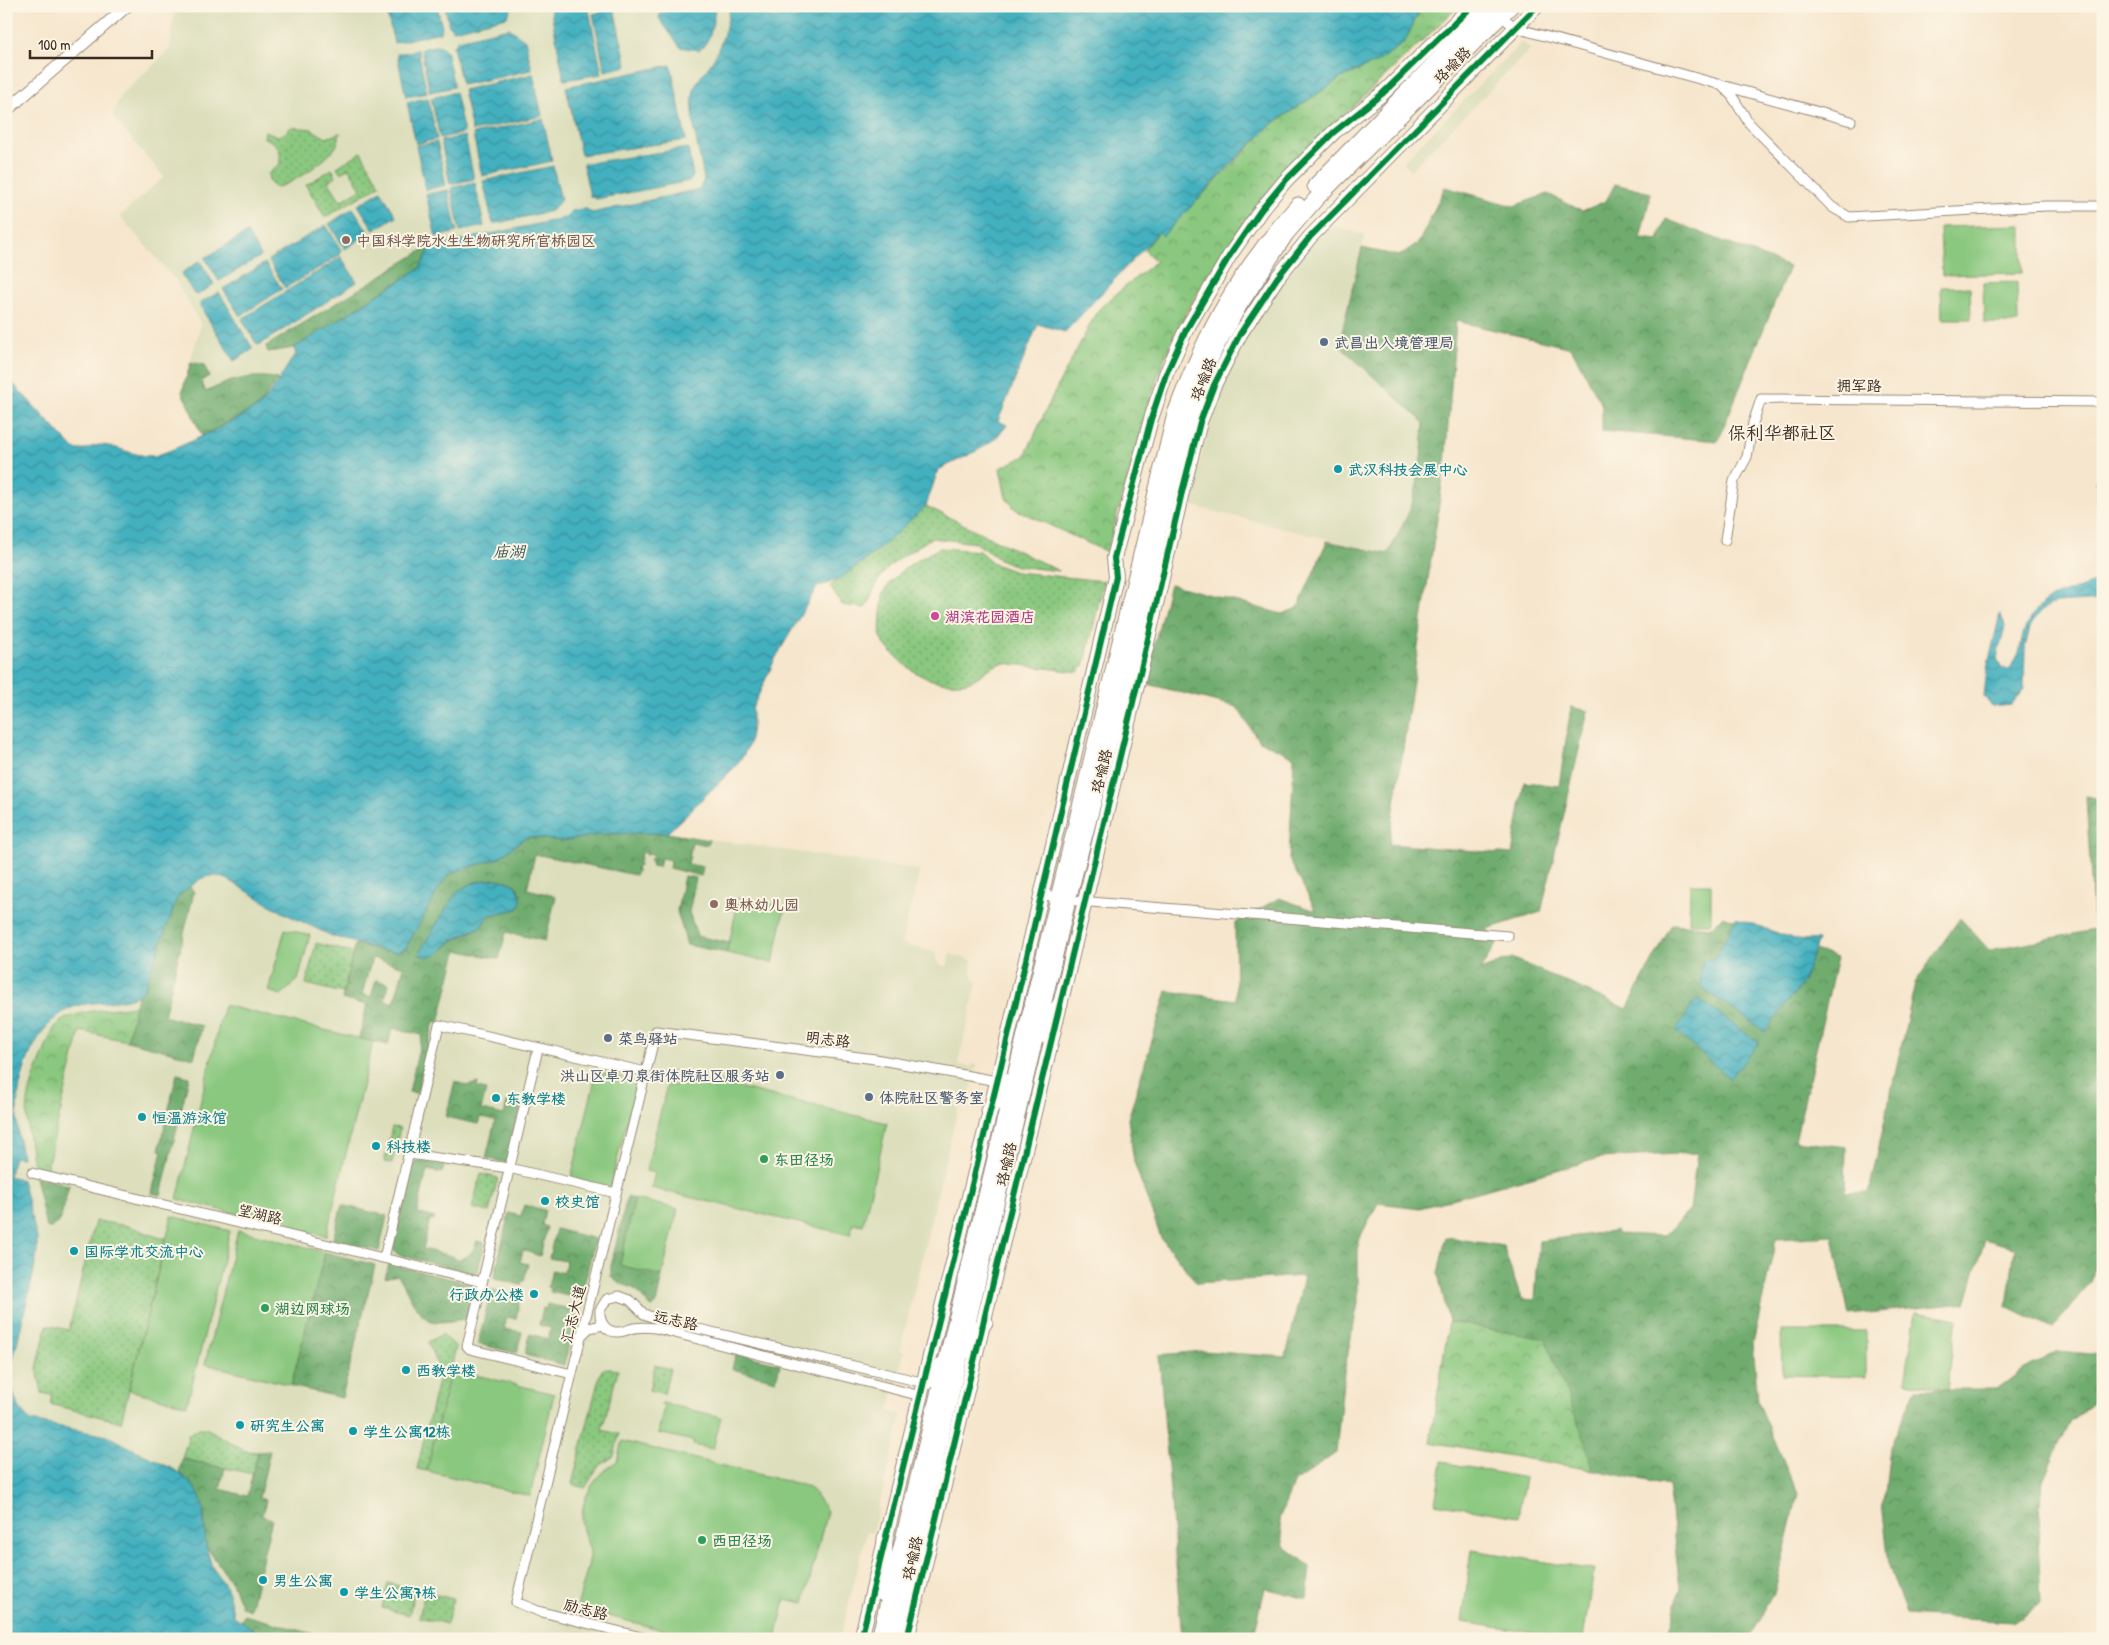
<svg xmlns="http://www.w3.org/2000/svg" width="2109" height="1645" viewBox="0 0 2109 1645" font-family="'Patrick Hand','LXGW WenKai TC',sans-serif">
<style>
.built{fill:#dcdebc}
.grass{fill:url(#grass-dots);stroke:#62794e}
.forest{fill:url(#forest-crowns);stroke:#556b46;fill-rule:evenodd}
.park{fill:url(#park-crowns);stroke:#62794e}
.pitch{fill:#8ac87f;stroke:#62794e}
.water{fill:url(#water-waves);stroke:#3e6d6e}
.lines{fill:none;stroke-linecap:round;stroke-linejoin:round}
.minor-casing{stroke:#988876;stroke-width:11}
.tertiary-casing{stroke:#988876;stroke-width:13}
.primary-casing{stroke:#988876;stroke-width:16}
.trunk-casing{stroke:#988876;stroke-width:17}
.minor{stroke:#fff;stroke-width:9}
.tertiary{stroke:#fff;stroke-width:11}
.primary{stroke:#fff;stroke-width:14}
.trunk{stroke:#fff;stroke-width:15}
.cycleway-casing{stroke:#fcf5e5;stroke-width:9}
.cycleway{stroke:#00873e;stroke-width:6}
.education-dot{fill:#8d6e63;stroke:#fcf5e5;stroke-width:2}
.service-dot{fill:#5c6f8a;stroke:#fcf5e5;stroke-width:2}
.culture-dot{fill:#0f9aa8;stroke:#fcf5e5;stroke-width:2}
.hotel-dot{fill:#d1479c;stroke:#fcf5e5;stroke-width:2}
.leisure-dot{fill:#2e9e5b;stroke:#fcf5e5;stroke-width:2}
.labels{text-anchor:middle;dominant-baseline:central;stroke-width:4;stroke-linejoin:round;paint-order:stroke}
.street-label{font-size:15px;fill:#3b2a1e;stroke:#fcf5e5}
.education-label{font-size:15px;font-weight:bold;fill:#785e54;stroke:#fcf5e5;text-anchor:start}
.service-label{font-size:15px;font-weight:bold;fill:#4e5e75;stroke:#fcf5e5;text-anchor:start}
.culture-label{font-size:15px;font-weight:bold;fill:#0d838f;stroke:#fcf5e5;text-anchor:start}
.hotel-label{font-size:15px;font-weight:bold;fill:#b23c85;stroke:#fcf5e5;text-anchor:start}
.leisure-label{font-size:15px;font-weight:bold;fill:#27864d;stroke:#fcf5e5;text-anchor:start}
.water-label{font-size:16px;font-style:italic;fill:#3d5956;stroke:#fcf5e5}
.quarter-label{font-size:18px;fill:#3b2a1e;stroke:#fcf5e5}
</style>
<defs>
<pattern id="grass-dots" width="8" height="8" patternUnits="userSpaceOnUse" patternTransform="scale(1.25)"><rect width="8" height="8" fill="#8ac87f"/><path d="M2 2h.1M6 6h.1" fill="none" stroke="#72a367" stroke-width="1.8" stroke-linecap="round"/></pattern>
<pattern id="forest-crowns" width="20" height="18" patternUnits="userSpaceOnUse" patternTransform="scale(1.25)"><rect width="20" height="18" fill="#6fac6e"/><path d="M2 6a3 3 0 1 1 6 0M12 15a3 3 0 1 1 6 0" fill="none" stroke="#5c8c5a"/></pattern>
<pattern id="park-crowns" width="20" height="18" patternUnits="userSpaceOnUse" patternTransform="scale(1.25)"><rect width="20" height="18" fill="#8ac87f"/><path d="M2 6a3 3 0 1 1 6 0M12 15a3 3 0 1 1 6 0" fill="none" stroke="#72a367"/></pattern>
<pattern id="water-waves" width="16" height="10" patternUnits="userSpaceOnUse" patternTransform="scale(1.25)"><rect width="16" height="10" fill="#42b0bf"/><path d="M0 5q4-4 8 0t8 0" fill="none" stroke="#388f9b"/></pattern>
</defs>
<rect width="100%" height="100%" fill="#fcf5e5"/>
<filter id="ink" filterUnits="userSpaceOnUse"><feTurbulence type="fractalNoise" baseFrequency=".02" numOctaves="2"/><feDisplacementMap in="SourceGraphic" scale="10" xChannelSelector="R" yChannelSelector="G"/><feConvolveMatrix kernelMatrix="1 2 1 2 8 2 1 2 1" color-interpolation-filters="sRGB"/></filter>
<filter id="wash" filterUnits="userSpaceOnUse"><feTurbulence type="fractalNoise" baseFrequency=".0096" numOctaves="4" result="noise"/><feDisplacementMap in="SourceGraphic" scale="20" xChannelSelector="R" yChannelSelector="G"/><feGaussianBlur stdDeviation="1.12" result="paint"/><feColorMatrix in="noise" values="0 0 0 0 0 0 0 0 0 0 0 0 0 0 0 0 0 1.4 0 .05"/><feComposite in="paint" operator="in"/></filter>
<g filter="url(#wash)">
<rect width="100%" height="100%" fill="#f6e6cd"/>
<!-- built -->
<path class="built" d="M175,6h567l-27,180 -507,262 -26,-56 19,-68 -26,-44 -55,-64 44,-39 -52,-61 9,-21 38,-35 11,-12z
M1522,42l8,7 -119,121 -8,-8z
M1329,225l36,10 -26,110 85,78 -2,36 -5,28 -8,24 -22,43 -198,-49 19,-75 19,-54 13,-26 42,-67 21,-29z
M667,833l253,37 -19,74 33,8 6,13 7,1 3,-12 22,6 -1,12 6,12 -19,80 13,3 1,-3 5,1 -7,28 -8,-1 -33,136 -29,123 4,1 -15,59 13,4 -30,118 -5,-1 -27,107h-587v-10l-19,-13 -7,-28 -15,-21 -30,-92 -75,-39 -76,-15 -8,-8 -10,-21 -3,-10 1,-13 22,-93 4,-31 -15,-65 -13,-3 5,-20 8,1 -4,-30v-29l18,-56 13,-21 16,-11 24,-8 46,-5 49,-107 20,-15h9l14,3 91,51 59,20 76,-79 109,-30z"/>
<!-- grass -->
<path class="grass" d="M291,127l20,2 15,9 14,-5c-1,5 -2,11 -5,15 -8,12 -46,39 -60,39l-5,-4 -2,-9 11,-9c4,-13 -1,-23 -15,-27l1,-7 13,5 6,-2z
M361,152l19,33 -55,32 -19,-32 26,-16 4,7 -8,5 13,20 20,-12 -12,-21 -8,5 -4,-6z
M926,506l133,65 -43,-5 -17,-7 -23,-16 -45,-5c-16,11 -38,22 -50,38 -7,9 -9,22 -16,32l-23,-3 -12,-19 53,-40z
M940,548l39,3 15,13 22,8 88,9 -20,85 -6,6 -74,-9c-15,2 -23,15 -37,19 -13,3 -34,0 -45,-6 -11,-5 -35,-25 -40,-36 -4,-9 0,-34 1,-45 9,-23 36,-36 57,-47z
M316,943l37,10 -10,40 -37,-9z
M392,1127l8,1 -8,35 -8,-1z
M481,1174l17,4 -9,34 -17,-4z
M95,1221l34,5 31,12h6l-45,184 -71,-18 2,-9 -10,-2 -5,-25 10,-43 22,5z
M442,1334l14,13 -29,124 -10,-2 23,-97 -12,-30z
M655,1365l15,4 -6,25 -15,-4z
M606,1368l12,2 -16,60 17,4 -5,22 -16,11 -13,21 -13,-4 28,-110 2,-4z
M198,1428h8l39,23 13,1 -5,22 -71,-15 7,-25z
M388,1583l27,7 -6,25 -27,-7z
M425,1592l28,7 -6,25 -28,-7z"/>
<!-- forest -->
<path class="forest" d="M1615,184l36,9 -11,45 18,2 8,-21 123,48 -71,174 -116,-10v-26l-31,-57 -115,-27 -11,143 -56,380 123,10 12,-72 35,4 12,-79 17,4 -47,201 -54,17 11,12 -18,29 32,-12 115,51 45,-85 41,3 10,-11 114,42 -42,183 51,6 -1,46 24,-1 46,-209 45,-65 29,32 105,-20 -8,-134 17,4v333l-3,1 -1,113 -8,36 -39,45 -45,-22 8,-58 -30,-9 -19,64 -117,12 -16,-79 -57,3 -23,104 5,59 40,92 -24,100 -26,45h-81l13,-50 -12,-104 -118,-24 -4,-122 -97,-17 -11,-48 8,-37 57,9 18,53 14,1 4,-59 77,-10 2,3 46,2 26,-26 7,-57 -97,5 -180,50 -42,-5 -20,38v63l-14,68 -8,81 -42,29 -15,37 5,27 26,20 -3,33 -42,-11 -12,51h-71l-23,-284 43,-4 84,6 18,-81 -107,7 -36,-45 -27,-76 -6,-43 39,-128 69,9 -1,-77 44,-25 37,13 -27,-52 5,-102 -36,-17 -21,-33 -93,-24 26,-99 112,30 16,-6 29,-67 61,13c7,-14 14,-28 21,-42 11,-29 13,-59 15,-89l-85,-78 23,-97 37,8 20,-14 26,-55 68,19 35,-12 34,17 24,-10z
M428,247h3l-11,21 -126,80 -26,4 -2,-6z
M191,362l13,3 5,11 -8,5 5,11c22,-12 48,-19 72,-13l-19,27 -57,30 -20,-44z
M625,833h42l42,7 -1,5 -16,-3 -4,22 15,3 -2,9 -32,-8 2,-8 -10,-2 -2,9 -7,-1 -2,-7 3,-1 -1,-4 -6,1v-3l-6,2 1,6h-3l2,5 -4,4 2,2 -3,4 -100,-21 -8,35 29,7 -11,45 -39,-9 -7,27 -38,-8h-4l-18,71 -5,-1 -17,72 -8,-1 13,-57 -30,-7 -4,17 -29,-7 8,-33 -25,-6 13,-55 30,7 18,-1 38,-65 10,-12 48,-15 25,-20 4,-1 34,4 29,-6zM493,879c21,1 32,8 25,30l-29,6 -6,9 -11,8 -18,8 -9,8 -25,3 37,-60 18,-9zM372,958l32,9 -10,36 -10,-3 5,-16 -13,-4 -5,17 -9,-3z
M684,876l12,2 -7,34 8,24 32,7 -2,10 -40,-8 -10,-34z
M189,886l5,6 -30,124 38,10 -8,32 -67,-17 10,-44 7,-8 30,-84 5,-10z
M177,1074l12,3 -28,118 -9,-2 10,-42 -3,-1z
M455,1081l11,5 12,-3 -1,5 9,2 -5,20 23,5 3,-13 14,4 -14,57 -21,-5 9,-37 -15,-4 -2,7 -32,-7z
M418,1160l26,6 -2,7 -15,-3 -10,43 18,5 -1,2 -4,-1 -7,30 31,8 -1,2c14,1 20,-6 24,-18l8,2 -8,31 -78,-19 -6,-5 18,-84z
M35,1177l34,8 -9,36 -9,7 -5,-1z
M627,1197l8,2 -15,66 42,11 -6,28 -3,3c-7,-2 -11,-12 -17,-17 -9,-6 -19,-5 -25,-14v-10z
M342,1205l45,11 -8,35 -46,-12z
M524,1205l21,5 -3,15 5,2 -7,29 -17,-6 -3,12 8,2 -4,17h-2l-1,4 -27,-7 15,-65 12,3z
M556,1229l39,10 -13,54 -9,4 -23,-5 1,-4 -3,-1 4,-17 12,3 2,-12 -17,-3z
M325,1252l50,13 -33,133 -51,-12z
M389,1264l86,21 -9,34c-9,1 -19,3 -28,3 -21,0 -30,-33 -40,-47l-13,3z
M491,1290l27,7 -1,5h2l-3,17 -9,-2 -3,12 18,3 -5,21 -39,-9z
M547,1304l24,5 5,7 -12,49 -39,-10 5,-21 18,5 3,-11 -12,-3 4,-17 3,1z
M2058,1351l45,4v39l-34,28 -26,58 -5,58 3,66 -27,18 -108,-7 -17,-50 -6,-53 7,-65 26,-58h81l24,-18z
M736,1353l44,11 -4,16 -44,-11z
M270,1451l-11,47 7,2 -4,16 10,3 -22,91 -8,-3 -9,-22 -27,-39 -2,-33 -5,-19 -10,-13 -10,-8 3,-14 43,9 -5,21 27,7 11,-44z
M244,1615l80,22 -1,2h-70v-10l-12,-7z"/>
<!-- park -->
<path class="park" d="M1422,6h37l-170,161c-48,55 -90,115 -120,181 -13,29 -21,60 -30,90 -11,38 -22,76 -32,114l-92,-43 -9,-11 -6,-30 25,-12 28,-61 43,-82 6,-7 54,-45 -12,-11 15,-18 4,3 109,-111 69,-46 36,-16 27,-19z
M135,1006l-8,35 -47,-10 -34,140c-16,-5 -14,-11 -16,-26 -7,-41 -1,-56 14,-93 4,-10 8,-24 16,-30 16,-12 55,-13 75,-16z
M1449,1322l97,17 41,107 5,24 -162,-28z"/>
<!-- pitch -->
<path class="pitch" d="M2022,225v48l-80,2 -2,-48z
M2017,282l1,41h-34l-1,-40z
M1941,287h29l1,32h-29z
M1690,884h21v39h-22z
M739,897l46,10 -12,56 -46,-10z
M285,929l25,6 -12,45 -17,15 -13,-4z
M224,1005l149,37 -47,194 -149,-37z
M597,1071l40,10 -27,107 -39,-10z
M671,1071l216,52 -24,102 -10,-2 -3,12 -199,-47 4,-15 -9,-2 21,-86 8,1 3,-9 -8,-2z
M635,1199l43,10 -16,67 -42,-11z
M172,1216l58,15 -43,174 -58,-15z
M238,1230l87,22 -34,133 -86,-21z
M1916,1312l41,7 -10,70 -42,-7z
M1781,1331h85v46l-84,-2z
M451,1369l103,25 -24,102 -103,-25z
M662,1403l59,14 -8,32 -20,-4v-4l-35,-8 6,-27 -3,-1z
M622,1441l188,46 17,24 -23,92 -19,-4 -9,40h-78l-121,-31c2,-11 14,-47 13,-56 -1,-8 -6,-15 -7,-22 -5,-31 10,-52 34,-69z
M1442,1462l83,16 -7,39 -83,-14z
M1472,1550l122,20 -11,69h-11l-110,-17z"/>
<!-- water -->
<path class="water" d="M419,6h18l5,22 -2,4 -46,11 -7,-30z
M445,6h68l-6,11 -53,13 -5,-4z
M550,6h38l14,68 -38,6z
M662,6h53c-1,14 -4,37 -16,44l-19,-3 -21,-29z
M730,6h692l-18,37 -27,19 -36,16 -69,46 -42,41 -67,71 -4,-4 -94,100 -27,-8 -40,97 9,4c-16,23 -44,32 -69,45l-12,36 -43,40 -43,33 -23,8 -42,72 -23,50v17l-3,18 -6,12 -8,11 -68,66 -62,1 -43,7 -33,-4 -5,1 -25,20 -48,15 -10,12 -35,63 -9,4 -12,-1 -53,-15 -48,-23 -57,-34 -10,-3h-9l-8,3 -16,12 -7,8 -33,90c-9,16 -50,11 -68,17 -37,13 -52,56 -58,92 -3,20 1,41 4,60l-8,-1 -5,19 13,4 15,58v14l-4,24 -22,93c-2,16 6,42 20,52l76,15 68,34 14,11 10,13 4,13 3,39 6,21 15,21 7,28 19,13v10h-247v-1263l68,73c11,4 18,-5 29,-4 16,2 31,11 48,11 13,1 100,-43 110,-52 14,-14 23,-35 35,-50l-2,-6 126,-80 11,-21 134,-29 7,-7 13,-3 7,5 108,-24 4,-10c-4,-25 -17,-68 -9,-92 3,-8 10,-15 15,-22 11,-18 17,-38 20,-59z
M614,9l13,57 -22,5 -12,-57z
M509,28l16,12 7,30 -70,15 -9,-39 5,-6z
M439,45l7,5 8,37 -24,5 -9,-43z
M418,50l9,43 -21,4 -9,-43z
M671,65l15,75 -105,15 -15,-68z
M533,74l9,42 -70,15 -9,-41z
M455,92l9,41 -24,5 -9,-40z
M428,98l9,41 -21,5 -9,-42z
M543,119l9,42 -70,15 -9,-42z
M465,136l9,43 -24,5 -9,-43z
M437,142l9,43 -20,5 -10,-44z
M688,148l5,28 -3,5 -94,18 -6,-3 -7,-32z
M553,166l8,34 -10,11 -58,13 -10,-43z
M475,183l9,43 -24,5 -9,-43z
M448,190l9,42 -21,5 -10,-43z
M381,191l15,25 -22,14 -16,-25z
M353,208l16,25 -24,16 -16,-25z
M326,225l15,25 -1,5 -55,33 -17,-28z
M247,233l14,23 -42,25 -14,-23z
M341,257l16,25 -98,63 -3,-2 -14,-24z
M200,261l14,23 -16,11 -4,-1 -12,-19 1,-3z
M265,263l17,26 -42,27 -17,-27z
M219,292l34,57 -19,12 -34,-55v-3z
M2103,579v21l-47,3 -14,7 -11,14 -6,23 -1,42 -13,16 -19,2 -8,-11 3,-27 13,-55 5,12 -8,32 4,10 8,1c15,-16 9,-25 17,-42 15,-36 47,-33 77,-48z
M493,879c17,1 31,7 27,27l-2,3 -29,6 -9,12 -27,13 -17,15 -9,2 -8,-2 1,-4 37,-60 18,-9z
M1736,918l58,21 24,1 -15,42 -38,50 -64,-45 -1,-19 3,-8 12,-2z
M1697,998l62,45 -29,36 -54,-48z"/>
</g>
<g filter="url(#ink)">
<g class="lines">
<!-- minor casing -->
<g class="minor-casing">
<path id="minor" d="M1501,16l15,12 335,93
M1720,84l12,12 17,27 83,84 17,10 197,-11h57
M2103,488v18
M1725,540l9,-59 13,-24 6,-34 8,-24 342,3
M1042,894l26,6 58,5 382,31
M538,1049l-71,297 3,3 102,25
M409,1154l100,14 107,25
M32,1173l450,109
M384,1258l55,-233 207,47
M582,1335l7,-7 14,-3
M921,1396l-266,-68c-7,-1 -14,-1 -21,0 -5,1 -10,4 -15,4 -13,1 -20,-10 -19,-22l7,-11 12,-3 11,4 14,14 13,5 268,64
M649,1639l-111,-28 -22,-9 140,-571 219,28 122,22"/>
</g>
<!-- tertiary casing -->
<g class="tertiary-casing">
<path id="tertiary" d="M6,111l121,-105"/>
</g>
<!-- primary casing -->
<g class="primary-casing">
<path id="primary" d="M861,1639l141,-577 114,-485 -2,-19 37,-139 15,-45 20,-44 44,-75 31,-45 25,-30 48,-48 48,-38 90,-88
M907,1639l234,-970 40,-173 19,-74 14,-37 26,-51 37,-56 33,-41 227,-231"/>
</g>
<!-- trunk casing -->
<g class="trunk-casing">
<path id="trunk" d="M1315,186l175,-180
M1127,691v31
M1040,1036l20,-32
M989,1111l19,-30
M964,1351l21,-29
M925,1383l18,-19
M883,1594l2,-56
M879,1639l296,-1225c31,-84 63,-141 123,-209
M893,1639l175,-739 51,-198 48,-209 14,-53 17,-53 18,-40 23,-41 47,-72 30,-35 195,-193"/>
</g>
<!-- minor -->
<use href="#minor" class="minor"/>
<!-- tertiary -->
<use href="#tertiary" class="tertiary"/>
<!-- primary -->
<use href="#primary" class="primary"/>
<!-- trunk -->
<use href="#trunk" class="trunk"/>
<!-- cycleway casing -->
<g class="cycleway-casing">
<path id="cycleway" d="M861,1639l141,-577 114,-485 -2,-19 37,-139 15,-45 20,-44 44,-75 31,-45 25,-30 48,-48 48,-38 90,-88
M907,1639l234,-970 40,-173 19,-74 14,-37 26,-51 37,-56 33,-41 227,-231"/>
</g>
<!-- cycleway -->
<use href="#cycleway" class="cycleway"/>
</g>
</g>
<!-- markers -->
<g class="education-dot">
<circle cx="346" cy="240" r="5"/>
<circle cx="714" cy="904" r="5"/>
</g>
<g class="service-dot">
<circle cx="1324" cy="342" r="5"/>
<circle cx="608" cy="1038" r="5"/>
<circle cx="780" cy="1075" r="5"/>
<circle cx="869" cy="1097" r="5"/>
</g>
<g class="culture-dot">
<circle cx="1338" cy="469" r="5"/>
<circle cx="496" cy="1098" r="5"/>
<circle cx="142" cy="1117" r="5"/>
<circle cx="376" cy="1146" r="5"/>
<circle cx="545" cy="1201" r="5"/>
<circle cx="74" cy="1251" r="5"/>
<circle cx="534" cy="1294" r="5"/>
<circle cx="406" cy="1370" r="5"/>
<circle cx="240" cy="1425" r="5"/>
<circle cx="353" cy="1431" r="5"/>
<circle cx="263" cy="1580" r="5"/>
<circle cx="344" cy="1592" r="5"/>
</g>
<circle class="hotel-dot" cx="935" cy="616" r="5"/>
<g class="leisure-dot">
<circle cx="764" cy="1159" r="5"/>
<circle cx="265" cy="1308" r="5"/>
<circle cx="702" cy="1540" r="5"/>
</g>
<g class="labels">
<!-- street labels -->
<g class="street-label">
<text transform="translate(1452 65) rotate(-45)">珞喻路</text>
<text transform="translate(1203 379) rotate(-68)">珞喻路</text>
<text x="1859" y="385">拥军路</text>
<text transform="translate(1101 771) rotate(-76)">珞喻路</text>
<text transform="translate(828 1039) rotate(7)">明志路</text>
<text transform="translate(1006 1164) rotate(-77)">珞喻路</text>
<text transform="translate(260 1214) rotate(13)">望湖路</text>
<text transform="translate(573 1314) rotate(-76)">汇志大道</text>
<text transform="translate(676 1320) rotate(12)">远志路</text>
<text transform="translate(912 1558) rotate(-77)">珞喻路</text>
<text transform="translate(586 1609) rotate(14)">励志路</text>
</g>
<!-- education labels -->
<g class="education-label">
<text x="356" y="240">中国科学院水生生物研究所官桥园区</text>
<text x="724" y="904">奥林幼儿园</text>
</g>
<!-- service labels -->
<g class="service-label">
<text x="1334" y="342">武昌出入境管理局</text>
<text x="618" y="1038">菜鸟驿站</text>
<text x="770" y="1075" text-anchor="end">洪山区卓刀泉街体院社区服务站</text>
<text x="879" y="1097">体院社区警务室</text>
</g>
<!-- culture labels -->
<g class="culture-label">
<text x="1348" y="469">武汉科技会展中心</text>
<text x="506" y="1098">东教学楼</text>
<text x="152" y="1117">恒温游泳馆</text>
<text x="386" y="1146">科技楼</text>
<text x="555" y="1201">校史馆</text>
<text x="84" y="1251">国际学术交流中心</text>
<text x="524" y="1294" text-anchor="end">行政办公楼</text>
<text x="416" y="1370">西教学楼</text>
<text x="250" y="1425">研究生公寓</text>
<text x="363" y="1431">学生公寓12栋</text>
<text x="273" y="1580">男生公寓</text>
<text x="354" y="1592">学生公寓7栋</text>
</g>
<!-- hotel labels -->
<g class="hotel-label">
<text x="945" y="616">湖滨花园酒店</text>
</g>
<!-- leisure labels -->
<g class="leisure-label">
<text x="774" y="1159">东田径场</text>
<text x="275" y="1308">湖边网球场</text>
<text x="712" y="1540">西田径场</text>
</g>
<!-- water labels -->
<g class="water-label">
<text x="509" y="551">庙湖</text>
</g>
<!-- quarter labels -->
<g class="quarter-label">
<text x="1782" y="432">保利华都社区</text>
</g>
</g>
<!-- margin -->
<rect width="2109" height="1645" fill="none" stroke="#fcf5e5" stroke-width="25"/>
<!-- scale -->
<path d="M30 50v8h122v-8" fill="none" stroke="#3b2a1e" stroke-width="2.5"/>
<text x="38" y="50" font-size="15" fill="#3b2a1e" stroke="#fcf5e5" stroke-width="4" paint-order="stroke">100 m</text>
</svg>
